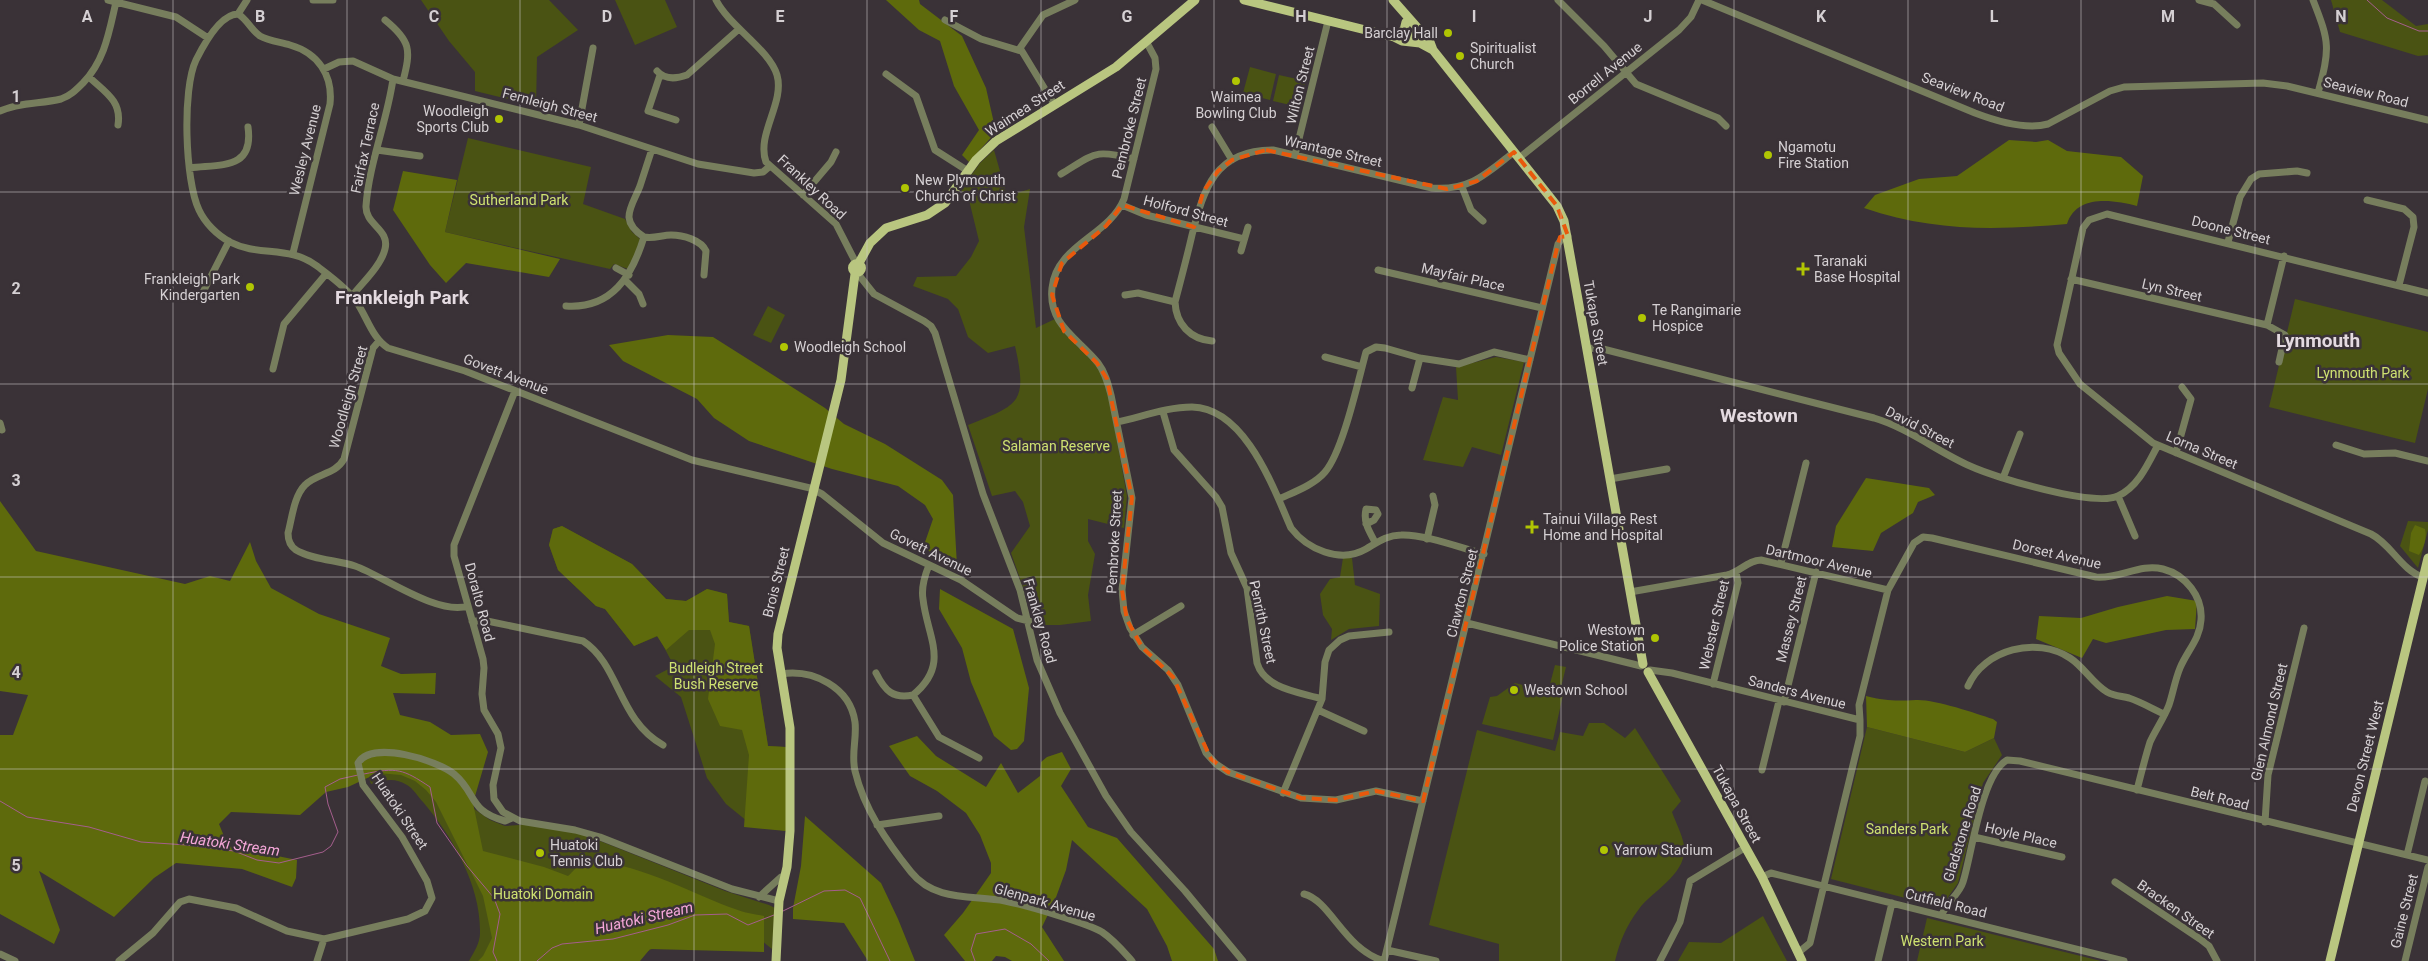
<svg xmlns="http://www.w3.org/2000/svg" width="2428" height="961" viewBox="0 0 2428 961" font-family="Roboto,sans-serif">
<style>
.green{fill:#4a5313}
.forest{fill:#5e6a0c}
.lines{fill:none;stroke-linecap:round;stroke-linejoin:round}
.stream{stroke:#a55e8d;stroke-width:1}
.minor{stroke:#777e5d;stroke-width:7}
.major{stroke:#b9c680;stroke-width:9}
.marked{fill:none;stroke:#e8590c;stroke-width:4;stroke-dasharray:10 6;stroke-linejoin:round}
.grid{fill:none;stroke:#d5d0d3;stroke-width:1;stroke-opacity:0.55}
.poi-dot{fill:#b0c503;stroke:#3a3237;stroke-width:2}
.labels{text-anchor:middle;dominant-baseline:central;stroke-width:5;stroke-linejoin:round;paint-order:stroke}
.poi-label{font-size:14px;fill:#d5d0d3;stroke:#3a3237;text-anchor:start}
.street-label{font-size:14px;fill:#d5d0d3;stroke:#3a3237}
.park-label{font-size:14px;fill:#cfe271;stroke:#3a3237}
.water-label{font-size:15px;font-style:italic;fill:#f5a7d9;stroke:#3a3237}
.district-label{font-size:19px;font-weight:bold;fill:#e4dae0;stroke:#3a3237}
.grid-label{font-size:16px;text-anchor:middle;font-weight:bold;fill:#d5d0d3;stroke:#3a3237;stroke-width:5;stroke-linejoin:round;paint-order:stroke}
</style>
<rect width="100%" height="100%" fill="#3a3237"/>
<!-- green -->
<path class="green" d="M421,0h128l29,30 -41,27 -1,49 -61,-15v-19l-26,-31z
M615,0h50l12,27 -42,18z
M2331,0h51l34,26 12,-2v31l-10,1 -78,-24z
M1250,67l26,7 -6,26 -27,-7z
M1279,75l27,6 -7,26 -26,-6z
M468,138l123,29 -8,37 42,15 7,13 8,7 -7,23 -5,7 -14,-5 -4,5 -165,-37z
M994,150l13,46 23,-7 -6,38 12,101 19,-9 40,45 11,17 21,115 -3,32 -36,-9v22l7,13 -7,41 3,26 -31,4h-26v-7l-23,-65 19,-27 -7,-24 -8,-11 -23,5 -24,-71c51,-20 60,-22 47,-79l-27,7 -20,-16 -10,-28 -10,-10 -35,-13 4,-9 39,-1 15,-19 8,-16 -10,-41 -8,-10 19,-27z
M2295,299l133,33v57l-13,54 -146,-36z
M768,306l17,9 -14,28 -18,-8z
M1496,357l28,5 -23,93 -29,-8 -9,20 -40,-7 20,-63 15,3 -2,-33z
M2408,521l20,1v8l-10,38 -18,-22z
M562,526l70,38 34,35 20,2 21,-12 20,5 2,28 20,4 19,120 18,1v84l-33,-5 -27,-22 -19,-26 -26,-81 -26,-21 19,-10 -16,-30 -24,10 -29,-37 -9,-3 -38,-36 -9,-25 4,-16z
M1343,558h9l3,27 25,9 -1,32 -30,3 -18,11 1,-11 -9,-14 -3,-21 10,-15 10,-2z
M1555,665l11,2 -5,20 -11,-3z
M1515,683l48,12 -10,45 -71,-16 8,-27 7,-1z
M1589,723h15l21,15 10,-10 46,73 -9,11c4,11 10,22 12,33 4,29 -31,45 -45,64 -13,17 -19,32 -24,52h-116v-17l-70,-19 48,-195 78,21 5,-19 23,4z
M1867,727l98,25 29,-14 8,17 -19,28 -25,100 -17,24 -110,-28z
M370,758l100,48 20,14 15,6 29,-2 46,9 145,58 44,14 6,3 -3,41 -16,-13 -73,-4 -53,29h-161c5,-9 11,-18 11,-28 1,-48 -28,-97 -57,-131 -5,-5 -10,-14 -16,-17 -12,-8 -23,-5 -36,-1l-7,-20z
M1763,916l24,45h-109l11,-19 32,1z
M1927,918l174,43h-184z"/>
<!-- forest -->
<path class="forest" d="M886,0h33l1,4 42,32 24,52 10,44 -27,30 -7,-7 17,-25 -25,-44 -14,-45 -21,-11z
M2009,140l27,2 12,-2 19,11 54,6 22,19 -6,30c-24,-6 -60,-12 -70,18 -71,6 -133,8 -203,-16l11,-13 44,-16 38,-3z
M403,171l54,9 -12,52 115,27 -11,18 -83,-14 -20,20 -16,-18 -37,-55z
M668,335l45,2 112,71 19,16 41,20 57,36 11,15 4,71 -34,-18 10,-29 -8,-14 -27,-19 -66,-17 -83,-28 -35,-23 -17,-19 -74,-38 -14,-16z
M1866,478l63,10 6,7 -17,7 -5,11 -32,20 -8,18 -41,-4 4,-21z
M0,501l36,50 149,33 25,-8 20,5 20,-39 6,19 15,27 48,26 71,24 -9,28 20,8 35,-1 -1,21 -42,-1 7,22 30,7 21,13 29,-1 8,18 -15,51 10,48 61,16 24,9c5,-4 9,-11 15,-12 36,-11 116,33 152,45 9,4 20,5 29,7v36l-114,-3 -10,12h-162l5,-5 9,-18 -9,-42 -47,-94 -10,-12 -11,-9 -14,-6 -23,-2 -30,14 -22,5 -26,23 -69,-3 -12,12 9,22 69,14 -1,18 -4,9 -50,-18 -66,-6 -22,15 -40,39 -75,-46 21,59 -6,14 -54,-30v-179h13l15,-40 -28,-4z
M2415,525l10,4c2,9 -1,18 -6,26l-10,-4 2,-18z
M562,526l70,38 34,35 20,2 21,-12 20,5 2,28 20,4 19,120 18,1v84l-42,-4 5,-72 -7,-25 -22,-4 -12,-27 7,-55 -5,-14h-21l-23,20 -9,-14 -23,10 -29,-37 -9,-3 -38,-36 -9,-25 4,-16z
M940,589l73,40 16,59 -5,53 -7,8 -6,1 -17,-14 -23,-54 -9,-34 -23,-39z
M2167,596l30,5 -2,28 -29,1 -60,13 -13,-4 -11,19 -46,-19 3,-23 42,2 37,-11z
M1866,696c20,5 30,5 50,4 18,-1 59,13 77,19l4,3 -3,16 -29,14 -98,-25z
M917,736l19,20 50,31 15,-24 17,30 22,-17 1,-14 6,-5 15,-5 9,17 -10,17 27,41 29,11 97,111 4,12h-46l-5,-15 -20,-37 -75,-69 -6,30 -11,30 -13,27 22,34h-52l-7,-4 -9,-1 -4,5h-27l-21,-26 19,-22 28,-40v-10l-11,-28 -14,-22 -29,-22 -27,-15 -21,-30z
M805,816l76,67 17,36 17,42h-47l-24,-38 -51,-4v-11l8,-42z"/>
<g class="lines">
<!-- stream -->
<path class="stream" d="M2367,0l20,18 32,13h9
M364,774c33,-7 39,-5 66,13l7,36 30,43 27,32 6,16 -7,38 4,9
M0,801l27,16 62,10 52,15 46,3 47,6 23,9 22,3 44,-11 8,-6 7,-14 -10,-28 -3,-17 15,-8 18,-4
M783,911l41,-20 21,-1 15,8 30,63
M537,961l15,-13 10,-4 51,-5 55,-14 27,-10 32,-1 21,11 26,-10
M975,961l-4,-11 5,-16 29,-5 26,15 18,17"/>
<!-- minor -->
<path class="minor" d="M108,0l68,17 32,21
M313,0h20
M716,0c13,26 53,49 61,75 8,28 -21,59 -11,87l70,62 20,39
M1558,0l46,46 32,38 82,34 8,8
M1702,0l273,113c21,8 51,17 73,11l62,-33 14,-4 139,-4 24,3 141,34
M2199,0l15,4 23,21
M2313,0c17,43 17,48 5,93
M238,14c-18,0 -35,32 -42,46 -14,29 -11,121 3,150 6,13 18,25 31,32 29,15 59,3 87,24 13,10 30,22 39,35 11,16 16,37 32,47l77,23 227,89 118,28 12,6 61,49 78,37 56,38 12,3
M238,14c9,5 13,16 22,22 9,5 20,6 30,9 28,8 43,30 40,59l-37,149
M238,14l9,-14
M385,20c26,21 26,30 18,61
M945,20l36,19 40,12
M1147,43l8,15 1,11 -32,130c-15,37 -68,46 -72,89 -4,37 26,50 46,75 7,9 10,20 13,32l21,103 -10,92 2,21 6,17 12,19 26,23 10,15 28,68 10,11 12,8 73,26 35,2 40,-9 47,10
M324,69l15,-7 14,-1 40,18 186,46 119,39 56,9 9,-1 7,-6
M657,71c8,9 19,8 30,4l52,-46
M886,74l30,22 19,54 33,21
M660,75l-12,36 28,9
M89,77c16,15 33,24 29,48
M1054,104l-34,-56 23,-33 32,-15
M0,111c20,-9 41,-7 61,-12 9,-3 15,-9 22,-16 22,-23 26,-51 33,-81
M579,125l14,-77
M1212,127l20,33
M652,149c-4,12 -8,25 -12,37 -8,21 -22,34 4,51 10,2 18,-2 27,-2 12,0 30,5 35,16l-2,24
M377,150l43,6
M1295,155l33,-134
M1519,158l160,-128 12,-13 8,-17
M190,168c31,-4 64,2 58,-41
M1061,174c35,-21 33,-25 73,-15
M1462,187l9,23 12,11
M803,195l28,-33 5,-10
M2367,200l37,9 9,8 1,10 -15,58
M1122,205l24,10 98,24
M2228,242l12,-45 11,-18 8,-5 38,-3 10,2
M1241,251l7,-24
M616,268l13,7
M1378,270l164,38
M858,274l16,20 50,27 7,5 4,7 48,161 37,96 17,70 23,53 46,83 25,36 54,59 58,70
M2071,279l196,46 18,10 -6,27
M625,280l14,14 4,10
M203,292l26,-51
M1125,295l13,-2 37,9
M352,296c10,-13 29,-30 33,-47 5,-20 -20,-24 -19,-43 3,-43 21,-84 27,-127
M566,306c46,3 66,-30 78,-69
M2267,325l17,-69
M379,341l-6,7 -29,111c-9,16 -27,14 -39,26 -11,11 -13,33 -17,48 0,6 2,13 8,17 17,10 41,10 59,16 28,10 83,50 113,40
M1212,341c-22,-2 -36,-17 -37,-39 6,-23 12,-45 17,-67 12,-47 23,-85 81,-85l159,38c38,3 54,-14 82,-36
M1587,348l16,1 271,69c34,10 64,34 96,48 26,12 124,41 148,30 20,-9 30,-32 40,-51
M1325,357l37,10
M273,369l11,-45 42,-50
M1412,388l8,-30
M515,391l-61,154v11l29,103 1,9 -2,26 2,16 14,24 3,14 -8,37 1,14 9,13 17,9 55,9 25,7 132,52 47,12
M1163,412l11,38 42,47 6,10 9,46 16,35 10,75c8,26 42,29 65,36
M1117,422c24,-5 50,-15 75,-15 53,1 81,80 99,121 16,21 49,36 75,21 12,-7 21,-14 35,-14 23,-1 60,13 83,19
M0,423l2,7
M2336,445l28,9 31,-1 33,8
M2176,453l15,-54 -9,-12
M2003,478l17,-44
M1610,479l57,-10
M2118,496l17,40
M1279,499c15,-7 35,-14 46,-27 18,-21 33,-91 41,-120l10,-5 9,1 35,10 39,6 35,-12 36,8
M1366,524l8,-4 4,-6 -2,-4 -10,-1c-3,13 3,22 9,33
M1427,539l8,-34 -2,-9
M1781,563l25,-100
M2423,577c-21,-6 -32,-33 -52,-43l-218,-91 -73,-59 -21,-31 -2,-8 26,-117 6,-8 18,-6 321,79
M1630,592l97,-17c13,-3 21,-15 34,-15l127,30
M472,621h15l96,20c37,24 35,79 80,104
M1467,623l174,43
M1133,635l48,-29
M1650,670l22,3 188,47v16l-50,207 -11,9
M876,673c9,18 17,26 37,22 38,-31 14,-58 10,-96 -2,-11 2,-24 6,-34
M781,674c32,-5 69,13 74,48 2,16 -4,32 0,49 9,38 32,71 56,101 24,30 61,23 94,29 20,4 82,22 97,31 12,8 21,19 30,29
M1713,684l25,-101 -2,-11
M1968,686c16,-37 69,-50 102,-28 14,9 23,26 37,34 7,4 14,4 22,6 12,4 24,11 35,16
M913,695l26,42 40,21
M1784,702l32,-130
M1318,710l46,21
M1860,720l-1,-15 29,-115 26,-47 9,-6 9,1 164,39c24,2 44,-14 67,-8 23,6 40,28 38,51 -1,19 -14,31 -21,48 -5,12 -7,25 -11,37 -5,13 -13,24 -19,37 -5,16 -9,32 -13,48
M1762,770l17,-69
M1283,793l39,-94 3,-37 4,-12 11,-10 9,-4 40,-4
M2265,822l3,-47 36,-147
M877,825l62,-9
M1974,837l88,20
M2407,855l18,-74
M1762,877l9,-4 353,88
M2115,882l85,57 9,7 8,15
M1304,894c27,7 40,55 80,67
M759,897l22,-20h3
M1942,915c4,-13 17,-20 21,-33 9,-28 18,-107 44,-122l13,1 408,99
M1387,950l49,11
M0,954l15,7
M119,961l34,-28 27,-31 9,-3 47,9 51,23 37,8 84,-20 17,-8 7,-13 -5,-17 -25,-44 -39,-52 -5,-22c14,-23 79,-3 96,11 23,19 14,37 51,47l7,-3
M317,961l7,-22
M1384,961l174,-717 5,-7 5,-1
M1660,961l20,-39 10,-41 56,-34
M1878,961l14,-58
M2405,961l23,-94"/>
<!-- major -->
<path class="major" d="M1244,0l150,37 8,4 18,2 13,7
M1393,0l37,42 3,8 124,156 7,15 79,443
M1394,37l10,-7 2,-8
M1397,37l15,-4
M859,263l11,-20 16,-15 41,-13 18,-12 31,-43 20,-19 120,-74 79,-67
M852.5 268a4.5 4.5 0 1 1 9 0a4.5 4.5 0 1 1-9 0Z
M1648,672l114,205 40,84
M776,961l3,-60 8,-34 3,-36v-103l-13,-80 1,-14 63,-254 14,-106
M2330,961l98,-403"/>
</g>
<!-- marked area -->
<path class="marked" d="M1266,150l181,39 30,-8 37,-29 43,54 11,30 -8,1 -2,7 -135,557 -47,-10 -40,9 -35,-2 -73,-26 -17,-13 -38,-82 -31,-30 -15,-27 -5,-30 10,-92 -25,-119 -10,-16 -33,-32 -12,-36 10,-32 44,-37 16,-21 72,22 9,-35 15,-21 14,-11z"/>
<!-- grid -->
<path class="grid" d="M173,0v961M347,0v961M520,0v961M694,0v961M867,0v961M1041,0v961M1214,0v961M1387,0v961M1561,0v961M1734,0v961M1908,0v961M2081,0v961M2255,0v961M0,192h2428M0,384h2428M0,577h2428M0,769h2428"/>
<!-- markers -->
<g class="poi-dot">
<circle cx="1448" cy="33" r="5"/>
<circle cx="1460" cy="56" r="5"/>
<circle cx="1236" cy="81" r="5"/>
<circle cx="499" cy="119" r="5"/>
<circle cx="1768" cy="155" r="5"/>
<circle cx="905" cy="188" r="5"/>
<path d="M1800.5 261.5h5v5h5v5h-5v5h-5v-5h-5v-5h5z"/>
<circle cx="250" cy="287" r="5"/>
<circle cx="1642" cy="318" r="5"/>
<circle cx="784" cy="347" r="5"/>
<path d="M1529.5 519.5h5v5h5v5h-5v5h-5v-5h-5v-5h5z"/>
<circle cx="1655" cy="638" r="5"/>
<circle cx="1514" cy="690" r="5"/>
<circle cx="1604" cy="850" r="5"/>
<circle cx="540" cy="853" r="5"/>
</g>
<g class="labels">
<!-- poi labels -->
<g class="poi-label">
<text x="1438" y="33" text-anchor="end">Barclay Hall</text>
<text x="1470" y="48">Spiritualist<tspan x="1470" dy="16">Church</tspan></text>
<text x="1236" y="97" text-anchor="middle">Waimea<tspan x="1236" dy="16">Bowling Club</tspan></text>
<text x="489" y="111" text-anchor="end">Woodleigh<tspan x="489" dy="16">Sports Club</tspan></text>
<text x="1778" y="147">Ngamotu<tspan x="1778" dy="16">Fire Station</tspan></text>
<text x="915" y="180">New Plymouth<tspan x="915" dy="16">Church of Christ</tspan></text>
<text x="1814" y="261">Taranaki<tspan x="1814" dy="16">Base Hospital</tspan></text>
<text x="240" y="279" text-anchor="end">Frankleigh Park<tspan x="240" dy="16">Kindergarten</tspan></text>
<text x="1652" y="310">Te Rangimarie<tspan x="1652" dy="16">Hospice</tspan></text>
<text x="794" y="347">Woodleigh School</text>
<text x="1543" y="519">Tainui Village Rest<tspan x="1543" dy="16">Home and Hospital</tspan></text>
<text x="1645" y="630" text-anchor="end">Westown<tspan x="1645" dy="16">Police Station</tspan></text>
<text x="1524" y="690">Westown School</text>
<text x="550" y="845">Huatoki<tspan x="550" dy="16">Tennis Club</tspan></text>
<text x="1614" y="850">Yarrow Stadium</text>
</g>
<!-- street labels -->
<g class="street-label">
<text transform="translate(1605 73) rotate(-39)">Borrell Avenue</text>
<text transform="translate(1300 85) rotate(-76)">Wilton Street</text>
<text transform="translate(1963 92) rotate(21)">Seaview Road</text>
<text transform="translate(2366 92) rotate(14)">Seaview Road</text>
<text transform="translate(550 105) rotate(15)">Fernleigh Street</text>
<text transform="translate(1025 108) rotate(-33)">Waimea Street</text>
<text transform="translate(1129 128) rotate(-76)">Pembroke Street</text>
<text transform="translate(365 148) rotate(-78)">Fairfax Terrace</text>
<text transform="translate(305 150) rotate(-76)">Wesley Avenue</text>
<text transform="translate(1333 151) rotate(13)">Wrantage Street</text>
<text transform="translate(812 187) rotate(43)">Frankley Road</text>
<text transform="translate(1186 211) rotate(15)">Holford Street</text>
<text transform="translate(2231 230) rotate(14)">Doone Street</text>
<text transform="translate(1463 277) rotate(13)">Mayfair Place</text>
<text transform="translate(2172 290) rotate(13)">Lyn Street</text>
<text transform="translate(1596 323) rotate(80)">Tukapa Street</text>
<text transform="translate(506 374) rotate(21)">Govett Avenue</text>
<text transform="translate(348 397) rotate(-74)">Woodleigh Street</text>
<text transform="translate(1920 427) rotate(27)">David Street</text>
<text transform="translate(2202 450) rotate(23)">Lorna Street</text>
<text transform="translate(1114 542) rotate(-87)">Pembroke Street</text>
<text transform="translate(931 552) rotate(26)">Govett Avenue</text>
<text transform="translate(2057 554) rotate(13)">Dorset Avenue</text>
<text transform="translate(1819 561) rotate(13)">Dartmoor Avenue</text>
<text transform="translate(776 582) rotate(-76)">Brois Street</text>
<text transform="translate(1462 593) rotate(-76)">Clawton Street</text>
<text transform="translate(480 602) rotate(75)">Doralto Road</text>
<text transform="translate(1791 619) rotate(-76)">Massey Street</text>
<text transform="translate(1040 621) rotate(74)">Frankley Road</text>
<text transform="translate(1263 622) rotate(78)">Penrith Street</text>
<text transform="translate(1714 625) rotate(-77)">Webster Street</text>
<text transform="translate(1797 692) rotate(14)">Sanders Avenue</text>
<text transform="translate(2269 722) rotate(-77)">Glen Almond Street</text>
<text transform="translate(2365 756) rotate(-76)">Devon Street West</text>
<text transform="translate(2220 798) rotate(14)">Belt Road</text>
<text transform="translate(1737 804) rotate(61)">Tukapa Street</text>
<text transform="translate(400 811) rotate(56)">Huatoki Street</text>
<text transform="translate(1962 834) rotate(-73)">Gladstone Road</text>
<text transform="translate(2021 835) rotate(13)">Hoyle Place</text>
<text transform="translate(1045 902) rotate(16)">Glenpark Avenue</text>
<text transform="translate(1946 903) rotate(14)">Cutfield Road</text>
<text transform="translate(2176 909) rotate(35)">Bracken Street</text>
<text transform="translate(2404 911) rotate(-76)">Gaine Street</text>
</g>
<!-- park labels -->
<g class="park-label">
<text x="519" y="200">Sutherland Park</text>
<text x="2363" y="373">Lynmouth Park</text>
<text x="1056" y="446">Salaman Reserve</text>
<text x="716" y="668">Budleigh Street<tspan x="716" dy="16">Bush Reserve</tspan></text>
<text x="1907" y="829">Sanders Park</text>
<text x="543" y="894">Huatoki Domain</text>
<text x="1942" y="941">Western Park</text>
</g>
<!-- water labels -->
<g class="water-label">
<text transform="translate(230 844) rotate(8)">Huatoki Stream</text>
<text transform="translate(644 918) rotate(-13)">Huatoki Stream</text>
</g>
<!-- district labels -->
<g class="district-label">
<text x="402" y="297">Frankleigh Park</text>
<text x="2318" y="340">Lynmouth</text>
<text x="1759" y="415">Westown</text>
</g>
</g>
<g class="grid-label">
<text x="87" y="22">A</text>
<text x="260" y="22">B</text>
<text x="434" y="22">C</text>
<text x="607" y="22">D</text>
<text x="780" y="22">E</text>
<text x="954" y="22">F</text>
<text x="1127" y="22">G</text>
<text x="1301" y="22">H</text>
<text x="1474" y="22">I</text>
<text x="1648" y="22">J</text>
<text x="1821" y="22">K</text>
<text x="1994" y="22">L</text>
<text x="2168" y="22">M</text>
<text x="2341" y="22">N</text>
<text x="16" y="102">1</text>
<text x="16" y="294">2</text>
<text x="16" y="486">3</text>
<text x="16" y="678">4</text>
<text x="16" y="871">5</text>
</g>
</svg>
